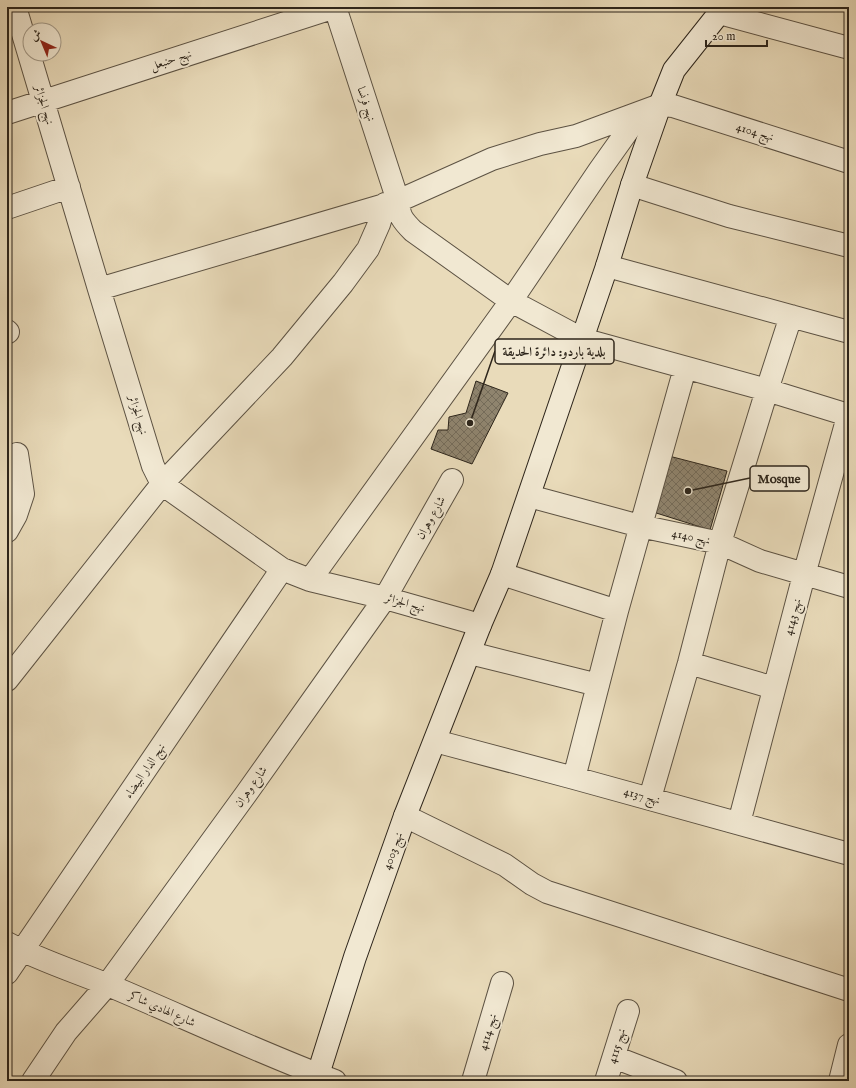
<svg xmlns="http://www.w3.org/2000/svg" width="856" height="1088" viewBox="0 0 856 1088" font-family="'IM FELL English',Amiri,serif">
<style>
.building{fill:url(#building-cross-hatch);stroke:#2d251b}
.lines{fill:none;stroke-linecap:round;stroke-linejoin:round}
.street-casing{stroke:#5c5243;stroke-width:24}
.secondary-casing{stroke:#2d251b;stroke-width:24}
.street{stroke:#f1e8d2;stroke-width:22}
.secondary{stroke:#f1e8d2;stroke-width:22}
.labels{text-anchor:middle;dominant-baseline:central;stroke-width:4;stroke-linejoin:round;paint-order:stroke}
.street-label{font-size:12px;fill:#2d251b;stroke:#f1e8d2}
.leader{fill:none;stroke:#2d251b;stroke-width:1.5}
.callout-dot{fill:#2d251b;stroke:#f1e8d2;stroke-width:1.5}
.callout{fill:#f1e8d2;stroke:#2d251b;stroke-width:1.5}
.callout-label{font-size:13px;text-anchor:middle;font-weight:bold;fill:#2d251b}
</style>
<defs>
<pattern id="building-cross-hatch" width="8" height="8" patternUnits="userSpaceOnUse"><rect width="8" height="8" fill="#8f846e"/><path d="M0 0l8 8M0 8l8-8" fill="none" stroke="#756c5a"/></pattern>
</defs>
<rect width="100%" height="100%" fill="#e9dbba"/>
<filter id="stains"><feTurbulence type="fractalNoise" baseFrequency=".005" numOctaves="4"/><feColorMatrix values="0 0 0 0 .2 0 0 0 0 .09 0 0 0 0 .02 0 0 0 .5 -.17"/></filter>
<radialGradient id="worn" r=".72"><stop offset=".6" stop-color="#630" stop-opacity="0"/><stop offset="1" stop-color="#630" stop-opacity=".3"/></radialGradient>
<!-- building -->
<path class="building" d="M476,381l32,12 -36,71 -41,-15 7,-19h10l1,-13 17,-4z
M665,455l62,16 -17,59 -60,-19z"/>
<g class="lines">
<!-- street casing -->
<g class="street-casing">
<path id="street" d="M15,7l84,282 54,177 9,18 120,85 28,11 75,18 95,27
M335,7l63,194c1,15 4,19 15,30l98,70 71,38 185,51 81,25
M719,13l130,35
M7,113l328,-106
M632,185l97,31 120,30
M7,208l62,-21
M607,266l242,66
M99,289l299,-88 94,-42 48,-15 36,-8 84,-31 13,1 176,56
M7,331l1,1
M529,496l111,30 80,17 40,18 89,26
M7,531l9,-16 7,-21 -6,-40
M502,574l115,37
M310,580l201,-279 88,-130 42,-59
M470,653l128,32
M689,663l85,25
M7,680l155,-196 120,-127 61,-74 25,-34 11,-25 6,-20
M435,741l139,37 275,76
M574,778l43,-167 68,-243
M650,798l39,-135 31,-120 47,-153 24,-74
M405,816l100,49 27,19 15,8 302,98
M739,823l65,-248 45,-162
M7,943c32,17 67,28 101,42 76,32 150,67 227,96
M7,973l275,-404
M614,1057l62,24
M33,1081l33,-49 41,-47 139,-191 139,-196 67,-118
M473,1081l29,-98
M606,1081l22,-70
M840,1081l9,-36"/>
</g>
<!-- secondary casing -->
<g class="secondary-casing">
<path id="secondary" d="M316,1081l39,-124 50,-141 75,-191 22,-51 105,-308 25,-81 28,-80 14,-35 50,-63"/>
</g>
<!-- street -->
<use href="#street" class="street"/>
<!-- secondary -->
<use href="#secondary" class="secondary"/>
</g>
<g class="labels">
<!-- street labels -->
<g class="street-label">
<text transform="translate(171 60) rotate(-18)">نهج حنبعل</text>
<text transform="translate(366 104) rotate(72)">نهج فرنسا</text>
<text transform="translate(44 105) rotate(73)">نهج الجزائر</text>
<text transform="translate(755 132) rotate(17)">نهج 4104</text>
<text transform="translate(138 415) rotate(73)">نهج الجزائر</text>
<text transform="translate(431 518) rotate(-61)">شارع وهران</text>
<text transform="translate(691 537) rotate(12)">نهج 4140</text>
<text transform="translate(405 603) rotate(16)">نهج الجزائر</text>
<text transform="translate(793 617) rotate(-75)">نهج 4143</text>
<text transform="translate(145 771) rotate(-56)">نهج الدار البيضاء</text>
<text transform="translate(251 787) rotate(-55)">شارع وهران</text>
<text transform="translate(642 796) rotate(15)">نهج 4137</text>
<text transform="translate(393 851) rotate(-70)">نهج 4003</text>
<text transform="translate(162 1009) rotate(24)">شارع الهادي شاكر</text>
<text transform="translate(488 1032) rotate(-73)">نهج 4114</text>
<text transform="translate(617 1046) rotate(-73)">نهج 4115</text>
</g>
</g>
<!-- callouts -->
<path class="leader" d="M470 423L495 351M688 491L750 478"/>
<g class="callout-dot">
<circle cx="470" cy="423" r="4"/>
<circle cx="688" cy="491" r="4"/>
</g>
<g class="callout">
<rect x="495" y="339" width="119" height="25" rx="4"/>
<rect x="750" y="466" width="59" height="25" rx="4"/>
</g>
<g class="callout-label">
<text x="554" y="356">بلدية باردو: دائرة الحديقة</text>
<text x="779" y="483">Mosque</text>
</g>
<!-- margin -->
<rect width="856" height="1088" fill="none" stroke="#e9dbba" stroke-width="24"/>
<rect x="8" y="8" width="840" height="1072" fill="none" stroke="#2d251b" stroke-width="2"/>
<rect x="12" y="12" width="832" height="1064" fill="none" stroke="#2d251b"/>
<!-- north arrow -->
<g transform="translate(42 42) rotate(316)"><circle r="19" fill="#f1e8d2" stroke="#a39a89"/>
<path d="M0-3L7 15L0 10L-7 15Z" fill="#8f2418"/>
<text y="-6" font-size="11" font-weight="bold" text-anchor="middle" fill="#2d251b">ش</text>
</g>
<!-- scale -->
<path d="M706 40v6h61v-6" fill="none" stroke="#2d251b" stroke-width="2"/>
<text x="712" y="40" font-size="12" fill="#2d251b" stroke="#f1e8d2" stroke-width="3" paint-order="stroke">20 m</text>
<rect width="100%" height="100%" filter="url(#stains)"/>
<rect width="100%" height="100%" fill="url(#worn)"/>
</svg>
